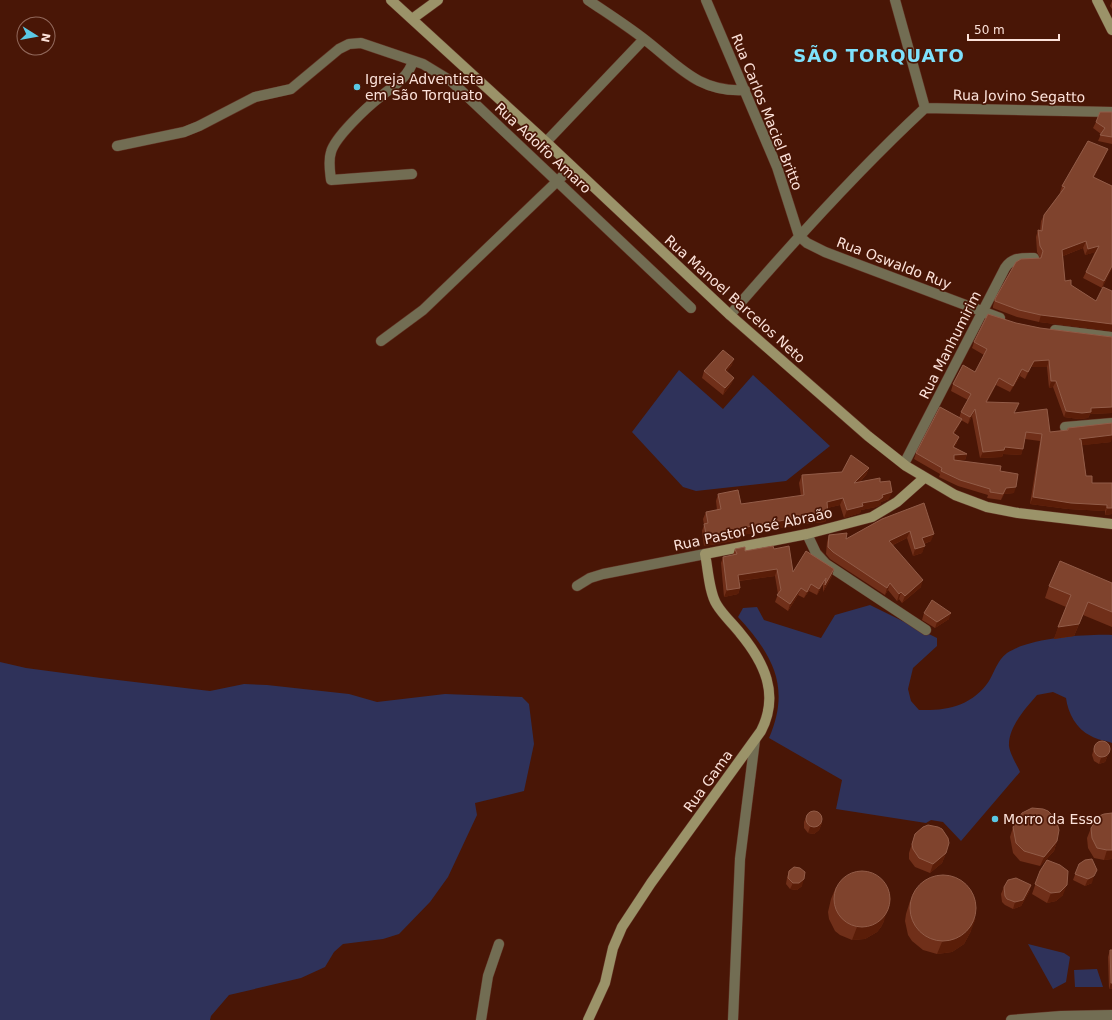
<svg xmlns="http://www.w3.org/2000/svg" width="1112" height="1020" viewBox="0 0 1112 1020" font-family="'DejaVu Sans',sans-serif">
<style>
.green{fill:#2f325a}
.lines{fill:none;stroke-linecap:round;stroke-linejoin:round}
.street-casing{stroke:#623324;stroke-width:11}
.secondary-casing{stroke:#623324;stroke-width:11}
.street{stroke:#726d53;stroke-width:10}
.secondary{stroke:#9b9369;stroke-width:10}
.wall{fill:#702f19}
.shaded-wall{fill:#5a1d08}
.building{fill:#7f432d;stroke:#925c48}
.poi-dot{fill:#5ac8e5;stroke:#491606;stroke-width:1.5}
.labels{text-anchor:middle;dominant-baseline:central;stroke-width:3.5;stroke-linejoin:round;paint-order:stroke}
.poi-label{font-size:14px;fill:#fce2da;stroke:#491606;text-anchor:start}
.street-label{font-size:14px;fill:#fce2da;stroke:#491606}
.district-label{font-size:18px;font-weight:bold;letter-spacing:1px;fill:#7ee1fc;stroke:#491606}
</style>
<rect width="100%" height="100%" fill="#491606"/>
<!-- green -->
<path class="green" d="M679,370l44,39 30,-34 77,71 -44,35 -90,10 -13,-4 -51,-55z
M870,605l67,33v8l-24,22 -5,21 3,12 8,9c28,1 53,-4 70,-29 6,-10 8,-20 18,-28 22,-15 79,-19 105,-18v108c-7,-3 -15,-3 -21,-7 -15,-7 -23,-23 -25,-38l-13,-6 -16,3c-11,13 -29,32 -28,51 1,8 8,19 11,26l-59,69 -18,-19 -12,-2 -5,3 -90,-14 6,-29 -73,-42c22,-51 4,-83 -31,-121l5,-9 14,-1 7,13 57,18 14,-23z
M0,662l26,6 75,10 109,13 34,-7 23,1 82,9 28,8 68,-8 77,3 7,7 5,40 -10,47 -49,12 2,12 -29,62 -18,25 -31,32 -16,5 -40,5 -9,8 -9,15 -24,11 -72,17 -18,21 -1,4h-210z
M1028,944l36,9 6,4 -4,25 -13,7z
M1097,969l6,18h-28l-1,-17z"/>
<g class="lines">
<!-- street casing -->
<g class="street-casing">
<path id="street" d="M588,0c19,13 38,25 56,39 34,26 54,54 101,51
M706,0l71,167 22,69 8,7 18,9 175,66
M895,0l30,108
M925,108l187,4
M546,142l98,-103
M117,146l67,-14 15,-6 56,-29 36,-8 48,-40 10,-5 12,-1 62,21 28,17 240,227
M412,174l-81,6c-1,-9 -3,-19 0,-28 4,-15 36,-45 49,-55 13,-11 28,-19 33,-36
M730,315c62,-72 125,-142 195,-207
M1055,330l57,7
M381,341l42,-31 149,-143
M1065,427l47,-4
M904,464l101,-196c7,-11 17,-10 29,-10
M807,534l9,19 10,11 100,66
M577,586l13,-8 13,-4 102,-20
M481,1020l7,-44 11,-32
M733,1020l7,-161 15,-119
M1011,1020l50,-4 51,-1"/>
</g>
<!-- secondary casing -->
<g class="secondary-casing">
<path id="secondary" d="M391,0l155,142 184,173 138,121 38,30 49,29 32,12 31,6 94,11
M1097,0l15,30
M412,19l26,-19
M588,1020l17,-37 8,-35 9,-21 29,-44 110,-152c19,-37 3,-69 -21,-98 -7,-9 -17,-18 -23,-28 -8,-12 -9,-37 -12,-51l102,-20 65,-17 25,-15 27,-24"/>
</g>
<!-- street -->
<use href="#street" class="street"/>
<!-- secondary -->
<use href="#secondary" class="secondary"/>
</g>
<!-- wall -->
<path class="wall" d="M1112,1v8l-2,-3z
M1112,112v32l-14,-3 3,-7 -8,-6 3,-6z
M1105,156l-11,21 18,9v82l-10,20 -19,-10 3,-6 9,-20 -10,3 -2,-7 -20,8 2,25 31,20 16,-10v40l-73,-9 -22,-5 -24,-9v-2l2,-7 45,-41 -3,-6 -1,-15 2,-7 2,1 1,-10 3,-6 17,-22 -1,-1 2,-6z
M1016,323l24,5 72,9v76l-22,1 -2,4 -9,1 -15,-2 -11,-30 -4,1 -2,-21h-16l-6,12 -5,-3 -10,16 -14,-7 -9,17 28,11 35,19 17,-2 1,-2 43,14 -29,3 4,31 6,7h20v31l-7,1v-4l-37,-2 -38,-5 10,-63 -15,-2 -4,16 -18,-1 -1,3 -22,1 -8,-42 -4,8 -7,-4 -2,5 -5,9 3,9 -3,4 13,7 -2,6h-7l42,11 14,22 -10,1 -3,6 -14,-2 1,-3 -30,-9 -19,-9 1,-3 -26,-15 2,-6 43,-35 2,-6 7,-12 -17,-9 2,-7 22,-12 9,-17 -12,-7 2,-6z
M732,365l-6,7 8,6 -3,6 -8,11 -21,-17 2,-7z
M869,468l-3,7 -6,7h20l9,17 -8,3 -1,3 -4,2 -15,3 -1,3 -16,5 -4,-13 -13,3 1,7 -3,7 -22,2 -61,11 -2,5 -36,6 -2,-15 2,-6 -1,-6 3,-7 11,-2 -1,-9 2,-7 23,10 60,-8 -2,-13 3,-8 40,-3z
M924,503l7,38 -7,3 -2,9 -9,3 -6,-18 -14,7 28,42 -19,16 -3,-4 -2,2 -9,-11 -3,5 -55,-36 -4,-5 1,-12 2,-7 17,4z
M735,549l10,2 29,-2 19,23 39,4 -9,16v-8l-6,11 -8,-4 -5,7 -6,-3 -10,16 -13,-9 3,-8 -3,-18 -36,5 1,7 -2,6 -14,3 -3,-34 2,-6 10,-2z
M1112,583v44l-29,-12 -9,21 -20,3 12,-32 -21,-9 4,-12z
M924,613l25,6 -14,9 -13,-8z
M1094,748l16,2 -5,12 -6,2 -5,-3 -2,-6z
M807,815l15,8 -3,7 -5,4 -6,-1 -4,-5v-6z
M1099,816l13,43 -8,1 -10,-2 -6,-10 -1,-10 4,-10z
M1013,827l44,14 -3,10 -14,15 -20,-5 -7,-8 -3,-16z
M915,834l31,19 -4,10 -12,10 -15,-6 -6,-8v-6z
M1079,864l13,19 -7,3 -12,-6z
M789,871l13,15 -5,4 -7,-1 -4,-5 1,-6z
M1040,871l23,24 -7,6 -9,2 -15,-9z
M1031,885l-2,7 -8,14 -8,3 -8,-4 -3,-3 -1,-8 3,-7z
M836,887l48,34 -3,6 -4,5 -12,7 -13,1 -12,-5 -5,-4 -6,-12 -1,-7 3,-13z
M910,901l61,30 -7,13 -12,8 -15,2 -14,-4 -11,-9 -4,-6 -3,-14 1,-7z
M1110,950h2v39h-3l-1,-32z"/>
<!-- shaded-wall -->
<path class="shaded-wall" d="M1108,149l-3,7 -14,27 2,-6z
M1086,241l-3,7 -23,9 2,-7z
M1099,246l-3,6 -11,3 3,-6z
M1112,266v2l-10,20 2,-7z
M1041,315l71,9v7l-73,-9z
M734,359l-2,6 -10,12 3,-7z
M1049,360l-2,7h-16l-6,12 3,-7 6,-11z
M1022,369l-2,7 -10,16 3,-6z
M734,378l-3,6 -8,11 2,-7z
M999,378l-3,7 -13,23 3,-6z
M1051,381h5l-3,6 -4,1z
M1112,407v6l-22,1 -2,4 -9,1 -15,-2 2,-6 25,-3z
M975,409l-3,7 -4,8 2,-7z
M962,419l-3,6 -8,14 2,-6z
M1112,435v3l-1,4 -34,4 2,-7z
M959,437l-2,6 -6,10 2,-6z
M1005,447l18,2 -2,6 -18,-1 -1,3 -22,1 3,-6z
M967,454l-2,6 -13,1 2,-6z
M869,468l-3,7 -14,15 2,-7z
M1016,487l-2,6 -10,1 -3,6 5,-12z
M892,492l-3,7 -8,3 -1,3 -4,2 -15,3 -1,3 -16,5 3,-8 15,-7z
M1033,497l74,8 -2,6 -37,-2 -38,-5z
M843,498l-3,7 -16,4 3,-7z
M1107,508h5v6l-7,1z
M828,515l-3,7 -22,2 -61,11 -2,5 -36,6 3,-7 35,-11 64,-12z
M910,531l-3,7 -21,10 3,-7z
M934,534l-3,7 -11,4 2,-7z
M925,546l-3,7 -9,3 2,-7z
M777,569l-2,7 -39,5 2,-6z
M834,569l-2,7 -9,16 2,-7z
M826,578l-3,6 -6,11 2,-6z
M923,580l-2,7 -19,16 3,-7z
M890,583l-2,7 -3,5 2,-7z
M811,584l-2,7 -5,7z
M740,588l-2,6 -14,3 3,-7z
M801,588l-3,7 -10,16 2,-7z
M901,592l-2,7 -2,2 2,-7z
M1088,602l-14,34 -20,3 4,-12z
M951,613l-2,6 -14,9 2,-6z
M1110,750l-5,12 -6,2 2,-6z
M822,823l-3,7 -5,4 -6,-1 2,-6z
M1057,841l-3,10 -14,15 4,-9z
M1107,850h5v9l-8,1z
M946,853l-4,10 -12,10 3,-9z
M1094,876l-2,7 -7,3 3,-7z
M804,879l-2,7 -5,4 -7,-1 3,-6z
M1031,885l-2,7 -8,14 -8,3 2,-7z
M1067,885l-4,10 -7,6 -9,2 4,-10z
M888,909l-4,12 -3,6 -4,5 -12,7 -13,1 5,-13z
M976,918l-5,13 -7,13 -12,8 -15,2 5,-12z
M1111,983h1v6h-3z"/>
<!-- building -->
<path class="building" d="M1100,112h12v25l-12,-2 5,-7 -9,-6z
M1088,141l20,8 -15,28 19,9v80l-8,15 -18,-9 13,-26 -11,3 -2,-8 -24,9 3,31 6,-1v5l25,16 7,-14 9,4v33l-71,-9 -22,-5 -24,-9v-2l21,-37 5,-3 20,-1 2,-7 -3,-5 -2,-16 4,1 2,-16 21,-28 -3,-1z
M988,314l28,9 24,5 72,9v70l-21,1v4l-9,1 -16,-2 -10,-30h-5l-2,-21 -15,1 -6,11 -6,-3 -9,17 -14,-8 -13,24 33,1 -5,10 33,-4 3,23 18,-2v-2l44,-5v12l-33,4 2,1 5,36h6v7h20v25h-5v-3l-36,-2 -38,-6 9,-63 -16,-2 -3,17 -18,-2 -1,3 -21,2 -8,-43 -5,8 -9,-5 10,-18 -18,-10 10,-19 12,7 12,-23 -13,-7z
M723,350l11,9 -9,11 9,8 -9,10 -21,-17z
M940,407l22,12 -9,14 6,4 -6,10 14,7 -13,1v5l47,6 -1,5 18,3 -2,13 -10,1 -3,6 -13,-2v-3l-30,-9 -19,-9 1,-3 -26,-15z
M851,455l18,13 -15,15 26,-5v4l10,-1 2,11 -10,3 1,2 -4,3 -17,3 1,3 -16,4 -4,-12 -16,4 1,13 -22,1 -64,12 1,5 -36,6 -3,-15 4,-1 -2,-11 15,-3 -3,-15 20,-4 3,14 63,-9 -2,-20 40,-3z
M924,503l10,31 -12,4 3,8 -10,3 -5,-18 -21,10 34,39 -18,16 -4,-4 -2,2 -9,-11 -3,5 -54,-36 -5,-5 1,-12 18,-2 -1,6 36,-20z
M773,546l1,3 15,-3 4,26 13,-21 28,18 -9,16 1,-7 -7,11 -8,-5 -4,8 -6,-4 -11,16 -13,-9 4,-5 -4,-21 -39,6 2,13 -13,2 -4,-33 14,-3 -2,-5 10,-2v4z
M1060,561l52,22v29l-24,-10 -9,22 -21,3 13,-32 -22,-9z
M932,600l19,13 -14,9 -13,-9z
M1094 749a8 8 0 1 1 16 0a8 8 0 1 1-16 0Z
M1032,808l11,1 5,2 8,8 3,11 -2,11 -13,16 -20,-6 -8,-8 -3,-16 9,-14z
M806 819a8 8 0 1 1 16 0a8 8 0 1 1-16 0Z
M1112,813v37h-5l-10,-2 -5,-10 -1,-10 8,-12 5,-2z
M928,825l10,2 4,2 6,9 1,5 -3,10 -13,11 -14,-6 -6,-9 -1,-5 3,-10 8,-7z
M1092,859l5,11 -3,6 -6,3 -13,-5 4,-10 6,-4z
M1047,860l13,5 8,6 -1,14 -7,7 -9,1 -16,-9 5,-13z
M794,867l6,1 5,4 -1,7 -5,4h-6l-5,-5 1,-7z
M834 899a28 28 0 1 1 56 0a28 28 0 1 1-56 0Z
M910 908a33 33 0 1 1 66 0a33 33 0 1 1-66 0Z
M1016,878l15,7 -8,15 -8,2 -8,-3 -2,-3 -1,-9 4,-7z
M1110,950h2v33h-1z"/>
<!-- markers -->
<g class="poi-dot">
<circle cx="357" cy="87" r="4"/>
<circle cx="995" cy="819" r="4"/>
</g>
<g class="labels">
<!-- poi labels -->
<g class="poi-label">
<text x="365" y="79">Igreja Adventista<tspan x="365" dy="16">em São Torquato</tspan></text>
<text x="1003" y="819">Morro da Esso</text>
</g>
<!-- street labels -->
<g class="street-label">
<text transform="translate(1019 96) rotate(1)">Rua Jovino Segatto</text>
<text transform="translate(767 112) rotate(68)">Rua Carlos Maciel Britto</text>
<text transform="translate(543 148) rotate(43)">Rua Adolfo Amaro</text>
<text transform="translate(894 263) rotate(21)">Rua Oswaldo Ruy</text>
<text transform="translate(735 299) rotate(42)">Rua Manoel Barcelos Neto</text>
<text transform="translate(950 345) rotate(-63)">Rua Manhumirim</text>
<text transform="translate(753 529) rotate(-12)">Rua Pastor José Abraão</text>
<text transform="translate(708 781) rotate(-54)">Rua Gama</text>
</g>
<!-- district labels -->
<g class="district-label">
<text x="879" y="55">SÃO TORQUATO</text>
</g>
</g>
<!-- north arrow -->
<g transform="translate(36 36) rotate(101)"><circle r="19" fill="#491606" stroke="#91685b"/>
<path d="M0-3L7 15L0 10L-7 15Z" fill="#5ac8e5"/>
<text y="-6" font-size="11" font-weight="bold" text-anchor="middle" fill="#fce2da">N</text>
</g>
<!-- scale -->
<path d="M968 34v6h91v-6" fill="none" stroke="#fce2da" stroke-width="2"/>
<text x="974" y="34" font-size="12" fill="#fce2da" stroke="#491606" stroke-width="3" paint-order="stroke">50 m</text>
</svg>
